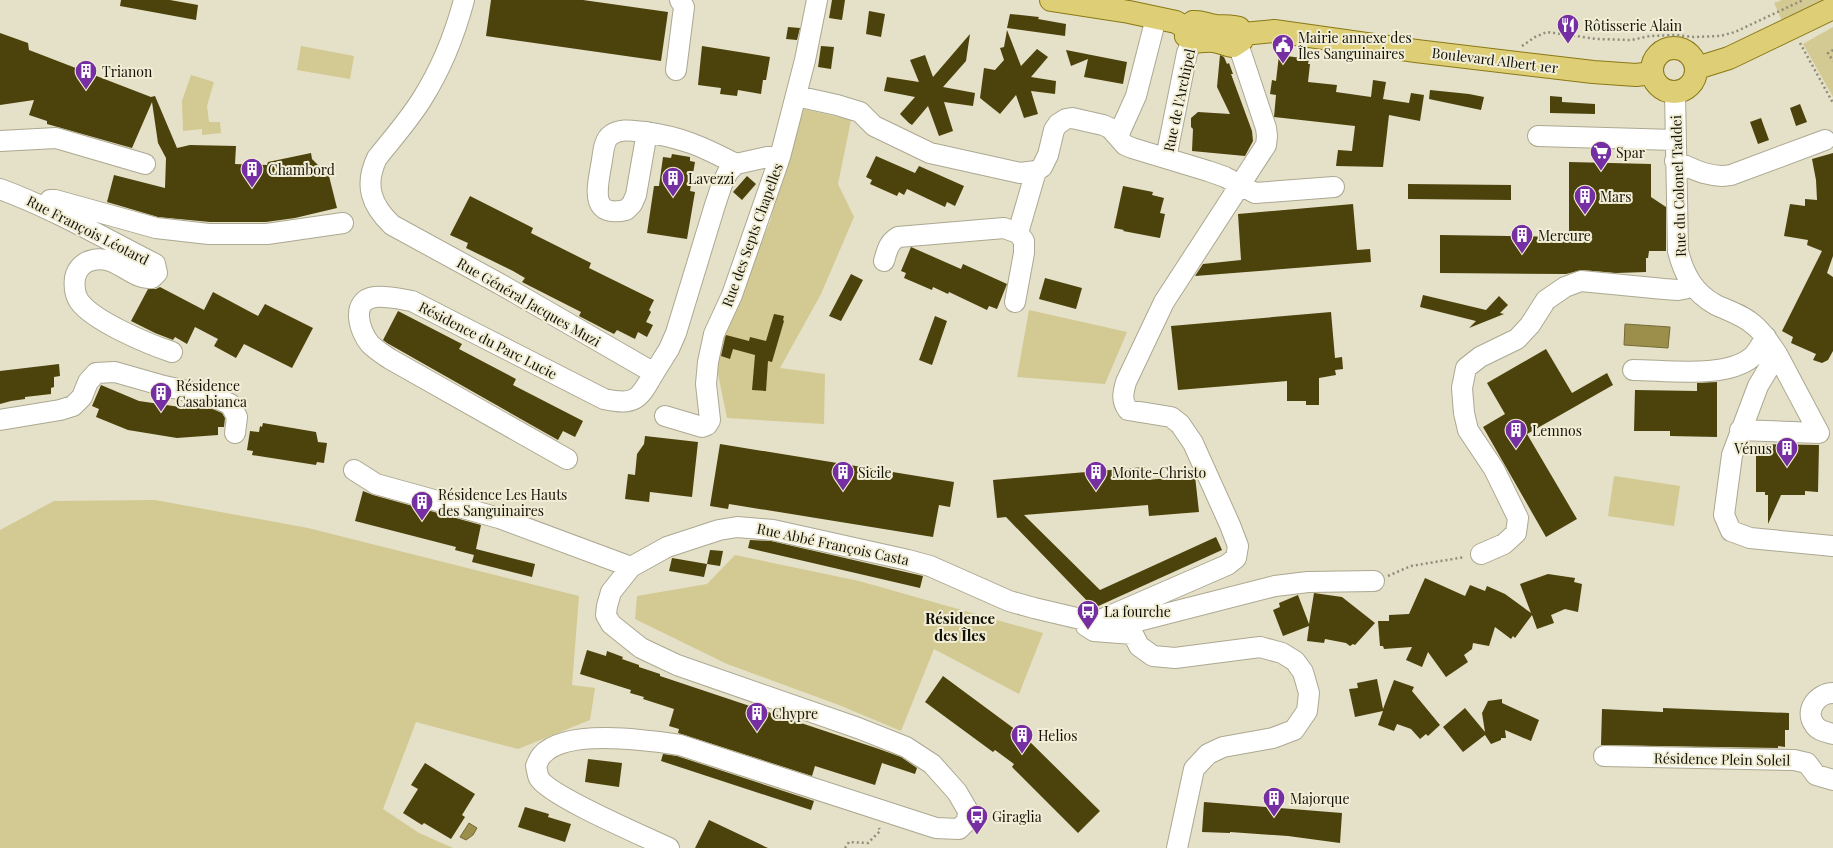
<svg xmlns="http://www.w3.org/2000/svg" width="1833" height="848" viewBox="0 0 1833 848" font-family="'Playfair Display',serif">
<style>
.green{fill:#d3c992}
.water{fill:#9c8f4b;stroke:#736a37}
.building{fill:#4c420b}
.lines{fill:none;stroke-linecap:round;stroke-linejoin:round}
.minor-casing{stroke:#aca891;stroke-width:22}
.major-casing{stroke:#897815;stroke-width:24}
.path{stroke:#8f8c7a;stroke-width:2.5;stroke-dasharray:2 3;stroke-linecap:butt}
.minor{stroke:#fff;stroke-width:20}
.major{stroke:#decf76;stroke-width:22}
.labels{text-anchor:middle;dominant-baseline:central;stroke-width:4;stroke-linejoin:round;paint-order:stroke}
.poi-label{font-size:14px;fill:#131209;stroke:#f2eed5;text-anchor:start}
.street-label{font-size:14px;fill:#131209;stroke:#f2eed5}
.neighbourhood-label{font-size:15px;font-weight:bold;fill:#131209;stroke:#f2eed5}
</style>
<rect width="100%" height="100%" fill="#e5e0c8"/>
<!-- green -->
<path class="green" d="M1782,0h51l-50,23 -9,-20z
M1833,27v70l-30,-53z
M301,46l53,10 -4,23 -53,-9z
M191,75l23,7 -7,24 2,16h11l1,11 -19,2v-6l-19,2 -1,-30z
M799,108l52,12 -13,64 16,33 -33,77 -41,74 45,6 -1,50 -97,-6 -10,-49v-16l5,-20 48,-111z
M1029,310l98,22 -22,52 -88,-7z
M1614,476l66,10 -6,40 -66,-10z
M155,500l153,28 271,68 -7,89 23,3 -5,32 -72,29 -102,-27 -33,87 36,24 34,15h-453v-318l54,-29z
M735,555l124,26 184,52 -24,61 -85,-45 -33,82 -62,-26 -112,-41 -92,-45 2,-23 70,-12z"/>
<!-- water -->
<path class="water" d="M1625,324l45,3 -2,21 -44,-3z
M469,823l8,5 -4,7 -7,5 -6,-3z"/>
<!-- building -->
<path class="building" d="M121,0h49l28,5 -2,15 -76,-14z
M491,0h92l85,12 -7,49 -175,-25z
M832,0h13l-3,20 -13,-2z
M869,11l16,3 -4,23 -15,-3z
M1010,14l29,3 -1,2 28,5 -1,12 -58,-8z
M788,27l12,1 -3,12 -11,-1z
M1007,30l14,36 16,-17 11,8 -17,20 25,4 -1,13 -24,-3 7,23 -14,4 -8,-23 -16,19 -20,-16 4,-30 11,2 9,-10 -4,-12 4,-1z
M0,33l28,10 1,7 122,47 4,-1 22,52 13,-3 46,1 -1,18 32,1 1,-3 43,-9 1,6 17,17 8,32 -42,10 -29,4h-56l-52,-5 -51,-15 7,-27 51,13 1,-30 -8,-15 -6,-41 -20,46 -85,-24v-3l-18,-6 5,-15 -34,5z
M970,34l-4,27 -23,26 32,6 -2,13 -29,-4 9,29 -14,5 -11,-30 -16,19 -3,-2 -9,-9 15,-17 -31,-6 3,-14 32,5 -9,-22 15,-5 8,22z
M702,46l68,11 -4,23h-3l-2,14 -23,-4 -1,6 -17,-2 1,-6 -23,-3z
M821,46l13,1 -3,22 -13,-2z
M1066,50l61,12 -4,22 -39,-7 4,-18 -17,7z
M1220,55l4,2 3,7 2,-1 4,11h-2l21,57 1,10 -8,15 -53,-5 1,-22 -2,-2v-9l7,-6 32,2 -13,-27z
M1279,55l30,4 -1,5h2l-2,18 29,3 -1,7 35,5 2,-17 13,2 -3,17 26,4 2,-10 13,2 -4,26 -31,-6 -6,52 -47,-1 2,-16 14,1 3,-25 -81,-9 2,-22 -6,-1 2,-14 4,1z
M1430,90l39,4 15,3 -3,13 -52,-11z
M1550,96l12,1v5l33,2v10l-45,-1z
M1800,104l7,18 -11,4 -6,-18z
M1761,118l8,22 -11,4 -8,-22z
M1833,153v103l-6,17 6,4v74l-5,9 -6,3 -9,-3 3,-6 -25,-11 2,-6 -11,-6 40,-80 -15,-6 1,-5 -24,-4 6,-32 15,2v-7l12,1 -1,-20 -4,-21z
M672,154l18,3v4l5,1 -5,29 5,1 -8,47 -40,-6 7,-47h5l4,-29 8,1z
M876,156l39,17 4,-7 45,20 -9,20 -8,-4 -2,5 -38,-18 -3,6 -5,-3 -2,4 -27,-12 2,-4 -6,-3z
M1569,162l82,2v33l15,10v44h-17l-1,7h-2v14l-30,1 -34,-3 -16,4 -126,-1v-38l129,2z
M747,176l9,8 -14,16 -9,-8z
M1408,184l103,1v15l-103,-1z
M1123,186l30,6 -1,3 12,3 -4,15 5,1 -5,24 -37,-7 1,-1 -10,-2z
M470,196l63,32 -2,5 60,30 -2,5 65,32 -5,10 2,2 -5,10 7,3 -6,12 -9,-5 -3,7 -18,-9 -3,4 -10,-5 -25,-13 2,-4 -59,-30 3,-4 -12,-7 -47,-23 2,-5 -18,-8z
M1353,204l4,46 13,-1 1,13 -176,14 8,-12 38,-4 -3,-46z
M911,247l50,22 2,-5 44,20 -10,25 -8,-3 -2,4 -38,-18 -1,2 -15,-7 -1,3 -28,-12 2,-5 -5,-2z
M851,274l12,6 -22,41 -12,-5z
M1045,278l37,10 -6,21 -37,-10z
M160,287l44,23 9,-18 45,24 7,-12 48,24 -21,40 -48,-24 -8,14 -22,-12 4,-7 -23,-12 -8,17 -12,-7 -2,3 -18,-7 -24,-12 17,-32h8z
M1423,295l63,15 13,-14 9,9 -8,8 4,1 -35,14 7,-7 -56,-14z
M398,311l64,33 -3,5 57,30 -3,6 70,36 -8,16 -12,-6 -5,9 -171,-97 -4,-3z
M1331,312l4,46 7,-1 1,12 -8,1 1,5 -17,3v27h-13v-4h-19v-20l-109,9 -7,-64z
M774,314l10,2 -1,4 1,1 -12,41 -4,-1 -2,30 -14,-1 3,-35 -22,-6 -3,10 -9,-3 4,-18 1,-3 23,6 1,-4 16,4z
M935,316l12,5 -15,44 -13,-5z
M1546,349l26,44 35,-20 6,12 -86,49 50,85 -31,18 -63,-110 22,-13 -18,-31z
M59,364l1,12 -6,1v10l-3,1v6l-26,3v2l-14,2 -11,3v-33z
M1717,382v55l-47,-1v-5h-36l1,-41 62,1v-8z
M101,385l38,16 41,6 20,-2 8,2 14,6 3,5 -1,9h-6v8l-41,3 -49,-8 -32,-13 3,-8 -7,-3z
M263,423l53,9 2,10 9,1 -3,20 -7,-1 -1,3 -64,-10 1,-4 -6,-1 3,-19 9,1 1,-6 2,1z
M645,436l53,6 -6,55 -42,-5 -1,10 -24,-3 3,-25 7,1 2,-21 7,-10z
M720,444l234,38 -4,25 -11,-2 -6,32 -204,-33 -1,5 -18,-3z
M1756,444l63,1 -1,47 -13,-1v4h-24l-13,29v-29h-3v-3h-9z
M1145,467l1,13 49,-4 4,36 -50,4 -1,-11 -124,10 76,75 116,-53 6,13 -128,58 -88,-91 -9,1 -4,-38z
M363,491l10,4 108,30 -5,24 59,15 -3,13 -60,-15 2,-7 -19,-5 1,-3 -101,-26z
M750,540l21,1 152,35 -3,12 -172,-40z
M710,550l13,1 -3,15 -13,-2z
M672,558l35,6 -3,13 -35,-6z
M1548,574l27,4 -1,4 8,2 -4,28 -13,-3 -14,6 3,8 -17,6 -5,-14 -17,23 -2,-2 -2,3 -16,-12 -6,19 -16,-3 -1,6 -8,6 4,7 -22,15 -18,-25 -6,15 -16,-7 6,-13 -28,2 -1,-3h-3l-2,-25h11v-6l20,-1 16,-36 40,18 5,-11 15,6 2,-5 18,8 26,19 -11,-29z
M1314,593l28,4 33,26 -20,22 -2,-1 -3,2 -4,-3 -21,-4 -1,4 -17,-2 2,-15 -26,10 -10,-26 7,-3 -1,-4 19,-8 11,29z
M587,650l19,6 1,-5 16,6 -1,2 17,6v2l21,7v2l219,73 22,8 16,11 -2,6 -33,-11 -7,22 -60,-19 -3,10 -134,-43 1,-4 -10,-3 5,-17 -31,-10 1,-2 -14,-4 1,-3 -51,-16z
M943,676l81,60 76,75 -22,22 -66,-66 2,-3 -19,-14 -2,2 -68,-50z
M1377,679l6,30 11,-29 20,7 -2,4 28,34 -12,11 -2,-2 -6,5 -9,-10 -14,-5 -3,7 -16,-6 5,-14 -28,6 -6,-28 9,-1 -1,-5z
M1502,699v4l37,17 -8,21 -26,-11 1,8h-5v2l-10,4 -6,-9 -22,17 -20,-25 22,-19 20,24 -3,-19 6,-12z
M1663,708l126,5v17h-4v17l-7,-1v2l-177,-3 1,-36 61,3z
M663,754l14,2 137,45 -3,9 -150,-49z
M588,759l34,4 -3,24 -34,-5z
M425,763l50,31 -13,21 3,2 -14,22 -27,-16 -2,2 -19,-12 15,-24 -7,-4z
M1204,802l138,11 -2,30 -52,-7 -58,-4v1l-28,-1z
M525,807l24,7 -1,3 23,7 -6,18 -47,-15z
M709,820l59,28h-73z"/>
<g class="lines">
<!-- minor casing -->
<g class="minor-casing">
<path id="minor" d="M464,0c-9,34 -23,69 -42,99 -13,21 -30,40 -45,59 -13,27 -6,47 15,67l108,59 154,89 15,-24 7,-16 39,-128 7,-21 6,-12 8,-8 31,-7h13
M676,70l8,-63 -4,-7
M1675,93l3,158c6,24 16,42 38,54 13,6 27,10 38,20 10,8 16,19 23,29l-19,32 -26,69 -8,60 7,16 19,7 83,8
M796,96l41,9 23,7 14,14 56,27 90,20 16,-2 6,-4 6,-12 6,-25 4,-6 8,-5 6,-1 31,7 7,3 15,17 7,3 76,23 17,6 30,16 79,-6
M647,132l-11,63 -4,9 -6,6c-36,8 -29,-21 -25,-44 2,-9 2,-26 10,-31 10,-7 22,-4 33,-3 38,5 59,15 92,32
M1118,136l18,-40 20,-78
M1538,136l137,4
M0,141l56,-3 89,26
M1166,158l21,-105 5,-12
M1675,161c18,8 36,18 56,14l94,-35
M0,189c54,20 104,49 155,75l2,9 -5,5c-19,3 -36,-24 -59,-18 -9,2 -16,8 -18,18 -1,8 -1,15 4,23 14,20 69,43 93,51
M50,200h5l101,28 53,6h58l76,-11
M1018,233l18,-62
M884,261c3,-10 4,-18 14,-24l106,-9 14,5 6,8v12l-9,49
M1633,370c33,0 93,9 119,-13 5,-4 10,-14 14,-20
M665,416l37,11 5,-2 3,-5 -4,-36 2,-22 6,-28 18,-39 48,-138 25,-97 12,-60
M0,420l60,-10 13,-4 9,-9 6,-15 8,-9 19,-1 49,14 47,10 19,8 7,13 -2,16
M1740,430l79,3 -42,-79
M567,459l-177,-100c-6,-4 -14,-9 -20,-15 -11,-13 -20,-44 5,-47 12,-1 25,2 37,4l192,98c32,7 35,0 50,-26
M354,470l22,14 123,34 132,49
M1481,554l23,-10 12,-11 2,-15 -24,-49 -26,-39 -4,-17 -2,-25 4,-20 14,-11 37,-18 13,-14 16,-25 19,-13 16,-6 83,8 14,1 15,-3
M1126,609l7,25 6,12 14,10 22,2 85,-11 22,6 13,8 8,11 6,21 -2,18 -13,19 -21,8 -50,9 -15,7 -14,15 -17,79
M1085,620l1,6 8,5 39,3
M1130,623l145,-37 33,-4 66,-1
M1833,693c-15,0 -29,17 -19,31 4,7 12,8 19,10
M1604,756l190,4 13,3 9,12 17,5
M669,848c-23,-11 -120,-52 -130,-70 -2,-4 -2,-9 -3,-12 2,-4 3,-8 6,-11 24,-27 105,-15 138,-10l256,83 23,1 8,-8 1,-10 -11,-19 -25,-28 -26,-17 -48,-19 -181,-63 -36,-17 -30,-24 -5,-9 1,-9 4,-14 20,-25 36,-20 52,-17 18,-3 36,3 135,30 22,6 79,35 25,7 51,12 10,1 10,-3 122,-53 9,-7 2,-12 -8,-21 -37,-82 -13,-19 -9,-7 -43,-7c-7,-10 -5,-17 -2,-28l38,-80 102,-157 1,-9 -1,-8 -28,-84"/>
</g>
<!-- major casing -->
<g class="major-casing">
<path id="major" d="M1051,0l78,12 47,10 11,7
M1193,22c8,-1 14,3 23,4 8,0 15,0 23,2l4,6 -1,6 -9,6c-7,-1 -12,-4 -19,-5 -13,-2 -16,5 -28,-5l3,-11z
M1243,34l31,-3 142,20 177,21 43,3 16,-2
M1652 70a22 22 0 1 1 44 0a22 22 0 1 1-44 0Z
M1697,68l32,-10 104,-50"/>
</g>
<!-- path -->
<path class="path" d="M1800,43l33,60
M1522,46l13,-9 12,-5 50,7 34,1 19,-4 26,-1 18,2 26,-1 15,-4 68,-32
M1833,50l-5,3 5,8
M1388,576l23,-10 54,-9
M845,848l4,-6 19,1 12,-12 -1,-3"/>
<!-- minor -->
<use href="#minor" class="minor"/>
<!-- major -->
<use href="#major" class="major"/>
</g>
<!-- icons -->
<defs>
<g id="restaurant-pin" transform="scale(1.15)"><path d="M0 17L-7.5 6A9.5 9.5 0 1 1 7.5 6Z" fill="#752fa3" stroke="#f2eed5"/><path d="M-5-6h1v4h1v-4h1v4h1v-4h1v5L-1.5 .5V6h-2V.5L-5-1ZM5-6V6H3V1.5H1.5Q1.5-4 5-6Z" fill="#fff"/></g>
<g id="civic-pin" transform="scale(1.15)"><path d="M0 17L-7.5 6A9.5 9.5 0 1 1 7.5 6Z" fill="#752fa3" stroke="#f2eed5"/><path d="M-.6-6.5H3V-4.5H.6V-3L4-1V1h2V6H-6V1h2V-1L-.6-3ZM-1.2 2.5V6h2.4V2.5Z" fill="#fff"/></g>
<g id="building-pin" transform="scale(1.15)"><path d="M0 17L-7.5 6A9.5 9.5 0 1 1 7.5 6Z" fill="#752fa3" stroke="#f2eed5"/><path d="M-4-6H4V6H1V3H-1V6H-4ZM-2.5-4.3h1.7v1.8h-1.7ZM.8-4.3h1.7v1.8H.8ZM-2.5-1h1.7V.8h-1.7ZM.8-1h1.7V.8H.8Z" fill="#fff"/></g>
<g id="supermarket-pin" transform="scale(1.15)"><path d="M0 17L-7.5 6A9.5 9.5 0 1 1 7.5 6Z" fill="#752fa3" stroke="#f2eed5"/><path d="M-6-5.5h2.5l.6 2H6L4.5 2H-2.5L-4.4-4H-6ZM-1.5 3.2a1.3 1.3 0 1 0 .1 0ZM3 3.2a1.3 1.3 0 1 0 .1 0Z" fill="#fff"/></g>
<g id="bus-pin" transform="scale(1.15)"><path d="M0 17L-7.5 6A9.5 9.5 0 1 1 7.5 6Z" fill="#752fa3" stroke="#f2eed5"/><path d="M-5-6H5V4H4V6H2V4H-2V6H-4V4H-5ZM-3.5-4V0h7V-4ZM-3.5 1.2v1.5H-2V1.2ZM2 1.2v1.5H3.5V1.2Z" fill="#fff"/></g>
</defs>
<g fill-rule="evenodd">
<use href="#restaurant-pin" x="1568" y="25"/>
<use href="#civic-pin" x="1283" y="45"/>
<use href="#building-pin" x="86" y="71"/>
<use href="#supermarket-pin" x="1601" y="152"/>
<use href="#building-pin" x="252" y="169"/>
<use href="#building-pin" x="673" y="178"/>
<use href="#building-pin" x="1585" y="196"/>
<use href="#building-pin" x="1522" y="235"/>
<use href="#building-pin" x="161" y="393"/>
<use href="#building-pin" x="1516" y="430"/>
<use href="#building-pin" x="1787" y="448"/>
<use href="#building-pin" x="843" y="472"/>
<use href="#building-pin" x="1096" y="472"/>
<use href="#building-pin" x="422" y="502"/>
<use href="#bus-pin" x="1088" y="611"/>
<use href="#building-pin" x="757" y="713"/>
<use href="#building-pin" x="1022" y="735"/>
<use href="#building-pin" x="1274" y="798"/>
<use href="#bus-pin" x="977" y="816"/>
</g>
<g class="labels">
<!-- poi labels -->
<g class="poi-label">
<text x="1584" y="25">Rôtisserie Alain</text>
<text x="1298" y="37">Mairie annexe des<tspan x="1298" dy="16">Îles Sanguinaires</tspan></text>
<text x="102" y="71">Trianon</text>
<text x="1616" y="152">Spar</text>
<text x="268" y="169">Chambord</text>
<text x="688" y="178">Lavezzi</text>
<text x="1600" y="196">Mars</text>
<text x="1538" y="235">Mercure</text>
<text x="176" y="385">Résidence<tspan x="176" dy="16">Casabianca</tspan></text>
<text x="1532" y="430">Lemnos</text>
<text x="1772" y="448" text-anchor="end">Vénus</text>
<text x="858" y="472">Sicile</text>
<text x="1112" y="472">Monte-Christo</text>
<text x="438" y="494">Résidence Les Hauts<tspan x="438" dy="16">des Sanguinaires</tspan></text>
<text x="1104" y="611">La fourche</text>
<text x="772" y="713">Chypre</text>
<text x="1038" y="735">Helios</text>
<text x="1290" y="798">Majorque</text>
<text x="992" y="816">Giraglia</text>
</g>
<!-- street labels -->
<g class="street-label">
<text transform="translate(1495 60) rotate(7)">Boulevard Albert 1er</text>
<text transform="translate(1179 100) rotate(-78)">Rue de l'Archipel</text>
<text transform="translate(1678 186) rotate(-92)">Rue du Colonel Taddei</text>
<text transform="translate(88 230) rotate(27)">Rue François Léotard</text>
<text transform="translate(752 235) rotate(-70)">Rue des Septs Chapelles</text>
<text transform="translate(529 302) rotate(30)">Rue Général Jacques Muzi</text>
<text transform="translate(488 340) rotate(27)">Résidence du Parc Lucie</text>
<text transform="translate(833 544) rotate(12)">Rue Abbé François Casta</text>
<text transform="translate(1722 759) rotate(1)">Résidence Plein Soleil</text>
</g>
<!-- neighbourhood labels -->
<g class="neighbourhood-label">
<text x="960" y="618">Résidence<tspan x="960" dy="17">des Îles</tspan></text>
</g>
</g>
</svg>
